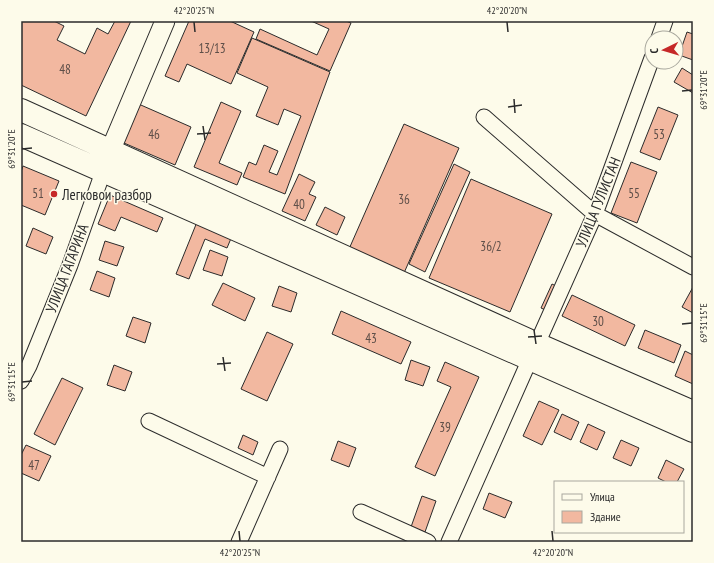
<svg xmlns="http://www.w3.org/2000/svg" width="714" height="563" viewBox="0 0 714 563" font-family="'PT Sans Narrow',sans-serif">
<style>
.building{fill:#f2b8a0;stroke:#2b2b2b}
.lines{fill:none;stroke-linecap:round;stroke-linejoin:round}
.minor-casing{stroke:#2b2b2b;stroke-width:17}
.major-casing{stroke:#2b2b2b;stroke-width:21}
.highway-casing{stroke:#2b2b2b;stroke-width:24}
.minor{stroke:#fdfbea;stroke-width:15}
.major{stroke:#fdfbea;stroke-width:19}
.highway{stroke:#fdfbea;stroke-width:22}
.ticks{fill:none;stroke:#2b2b2b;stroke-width:1.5}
.poi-dot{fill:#c62828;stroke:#fdfbea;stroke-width:1.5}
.labels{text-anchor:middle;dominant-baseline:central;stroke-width:3;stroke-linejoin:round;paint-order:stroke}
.number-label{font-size:13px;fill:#5d4e48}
.poi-label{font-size:15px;fill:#2b2b2b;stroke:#fdfbea;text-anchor:start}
.street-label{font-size:15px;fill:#2b2b2b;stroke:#fdfbea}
.neatline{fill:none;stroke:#2b2b2b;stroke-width:1.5}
.ticks-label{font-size:10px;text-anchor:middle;fill:#2b2b2b}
</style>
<rect width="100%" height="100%" fill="#fdfbea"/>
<!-- building -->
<path class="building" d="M21,21h33l10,5 -7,14 28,14 12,-26 11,6 7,-13h16l-45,95 -65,-31z
M189,21h41l24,11 -23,52 -44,-20 -8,18 -14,-6z
M311,21h35l5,2 -21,48 -74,-32 4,-10 57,26 12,-26z
M687,32l6,2v26l-14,-5z
M252,38l78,34 -45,122 -42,-17 6,-15 7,3 8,-20 14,6 -9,21 8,3 24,-59 -17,-7 -6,16 -22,-9 12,-29 -31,-14z
M682,68l11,7v18l-19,-11z
M134,102l57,25 -16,38 -58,-25z
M221,102l20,9 -22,52 23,10 -5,12 -43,-18z
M658,107l20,8 -18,45 -20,-8z
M404,124l55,24 -55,125 -55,-24z
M631,162l26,10 -20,51 -26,-10z
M454,164l16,8 -45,100 -16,-8z
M23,166l36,15 -14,34 -24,-10v-33z
M299,174l16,8 -6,12 7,3 -11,24 -23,-10z
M471,179l81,35 -42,98 -81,-34z
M110,195l53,23 -6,14 -36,-15 -6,14 -17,-7z
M325,207l20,10 -8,18 -21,-10z
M197,222l35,14 -5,12 -22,-9 -16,40 -13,-5z
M33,228l20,9 -7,17 -20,-8z
M105,241l19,6 -7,19 -18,-6z
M210,250l18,7 -6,19 -19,-6z
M97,271l18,7 -6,19 -19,-7z
M223,283l32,15 -10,23 -33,-16z
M552,284l8,4 -10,24 -9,-4z
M279,286l18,7 -6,19 -19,-6z
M693,287v26l-11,-6z
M572,295l63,30 -10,21 -63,-30z
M341,311l70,31 -10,22 -69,-30z
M133,317l18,6 -6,20 -19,-7z
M645,330l36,15 -7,18 -36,-15z
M267,332l26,12 -26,57 -26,-12z
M685,351l8,4v29l-18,-8z
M411,360l19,7 -7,19 -18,-6z
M445,362l34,15 -44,99 -20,-9 36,-80 -14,-6z
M114,365l18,7 -7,19 -18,-6z
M62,378l21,10 -28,57 -21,-11z
M539,401l20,9 -17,35 -19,-9z
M562,414l17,8 -8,18 -17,-8z
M588,424l17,8 -8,18 -17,-8z
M243,435l15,7 -5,13 -15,-7z
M621,440l18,8 -8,18 -18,-8z
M338,441l18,7 -7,19 -18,-7z
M26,445l25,11 -12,25 -18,-8v-18z
M666,460l18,9 -7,13h-11l-8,-4z
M489,493l23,9 -7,16 -22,-9z
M422,496l14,5 -11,31 -14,-5z"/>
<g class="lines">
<!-- minor casing -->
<g class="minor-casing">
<path id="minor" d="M659,38l6,-17
M484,117l111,97 98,53
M537,344l58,-130 57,-156
M21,381l8,-15 41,-101 33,-93
M149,421l119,56
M361,512l67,30
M239,542l41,-93
M449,542l81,-183"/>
</g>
<!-- major casing -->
<g class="major-casing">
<path id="major" d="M106,164l5,-15 54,-128"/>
</g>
<!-- highway casing -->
<g class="highway-casing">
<path id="highway" d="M21,110l516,234 156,68
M21,135l672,296"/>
</g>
<!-- minor -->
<use href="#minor" class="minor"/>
<!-- major -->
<use href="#major" class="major"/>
<!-- highway -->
<use href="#highway" class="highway"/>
</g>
<!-- ticks -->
<path class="ticks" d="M194,22l1,10M507,22l1,10M682,91l10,-1M514,99l1,14M508,107l14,-2M203,126l2,14M197,134l14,-1M22,149l10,-1M682,324l10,-1M534,330l2,14M528,337l14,-1M223,357l2,14M217,364l14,-1M22,382l10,-1M239,531l1,10M552,531l1,10"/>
<!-- markers -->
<circle class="poi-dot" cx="54" cy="194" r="4"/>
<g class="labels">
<!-- number labels -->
<g class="number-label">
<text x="212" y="48">13/13</text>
<text x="65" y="69">48</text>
<text x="154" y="134">46</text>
<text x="659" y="134">53</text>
<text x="38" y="193">51</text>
<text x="634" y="193">55</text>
<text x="404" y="199">36</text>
<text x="299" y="204">40</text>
<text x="491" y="246">36/2</text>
<text x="598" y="321">30</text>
<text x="371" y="338">43</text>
<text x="445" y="427">39</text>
<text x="34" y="465">47</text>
</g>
<!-- poi labels -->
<g class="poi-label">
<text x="62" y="194">Легковои разбор</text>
</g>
<!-- street labels -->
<g class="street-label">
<text transform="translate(598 202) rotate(-68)">УЛИЦА ГУЛИСТАН</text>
<text transform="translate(67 268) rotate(-69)">УЛИЦА ГАГАРИНА</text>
</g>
</g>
<!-- border -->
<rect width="714" height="563" fill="none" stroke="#fdfbea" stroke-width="44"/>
<!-- legend -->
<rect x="554" y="481" width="130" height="52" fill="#fdfbea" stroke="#a9a89e"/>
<rect x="562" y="494" width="20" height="6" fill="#fdfbea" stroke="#a9a89e"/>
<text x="590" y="501" font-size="12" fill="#2b2b2b">Улица</text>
<rect x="562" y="511" width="20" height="12" fill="#f2b8a0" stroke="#a9a89e"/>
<text x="590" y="521" font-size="12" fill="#2b2b2b">Здание</text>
<!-- north arrow -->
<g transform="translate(664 50) rotate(265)"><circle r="19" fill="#fdfbea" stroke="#a9a89e"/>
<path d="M0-3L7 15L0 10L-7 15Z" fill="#c62828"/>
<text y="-6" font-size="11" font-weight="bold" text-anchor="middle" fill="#2b2b2b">С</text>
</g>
<rect x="22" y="22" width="670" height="519" class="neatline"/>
<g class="ticks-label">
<text x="194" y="14">42°20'25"N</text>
<text x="507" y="14">42°20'20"N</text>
<text transform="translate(703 90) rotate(-90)" y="4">69°31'20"E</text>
<text transform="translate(11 149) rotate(-90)" y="4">69°31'20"E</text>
<text transform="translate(703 323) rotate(-90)" y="4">69°31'15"E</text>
<text transform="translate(11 382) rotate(-90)" y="4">69°31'15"E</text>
<text x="240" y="556">42°20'25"N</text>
<text x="553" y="556">42°20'20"N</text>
</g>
</svg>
